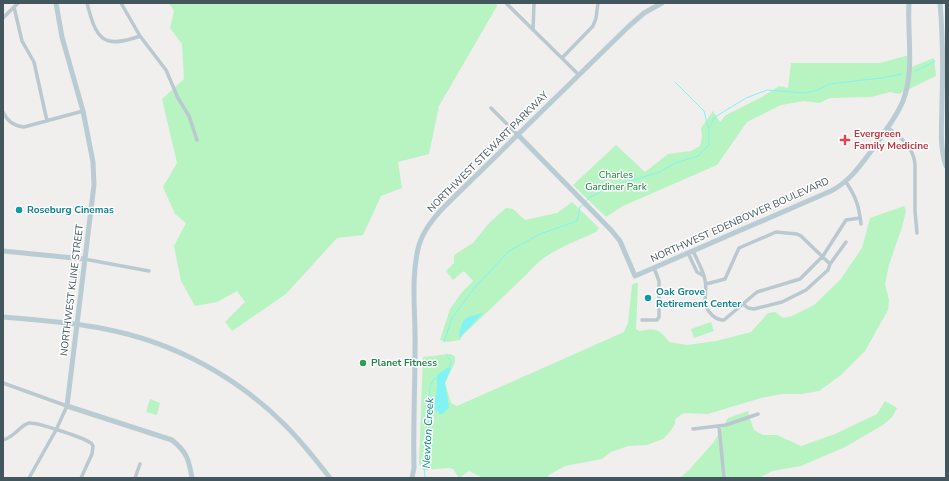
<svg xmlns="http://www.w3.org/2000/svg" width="949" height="481" viewBox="0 0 949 481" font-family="'Nunito Sans',sans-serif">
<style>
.green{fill:#b8f3c2}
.water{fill:#81f3f4}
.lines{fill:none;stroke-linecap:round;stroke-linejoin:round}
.stream{stroke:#81f3f4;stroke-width:1}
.street{stroke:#bac9cf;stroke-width:3.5}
.secondary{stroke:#b9ccd4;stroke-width:5}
.health-dot{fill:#e0444e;stroke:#fff;stroke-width:1.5}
.culture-dot{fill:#0f9aa8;stroke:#fff;stroke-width:1.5}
.leisure-dot{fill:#2e9e5b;stroke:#fff;stroke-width:1.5}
.labels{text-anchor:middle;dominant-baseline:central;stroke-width:3;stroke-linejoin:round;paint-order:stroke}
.health-label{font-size:10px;font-weight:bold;fill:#be3a42;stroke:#fff;text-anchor:start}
.street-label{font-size:10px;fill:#44565d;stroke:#fff}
.park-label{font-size:10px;fill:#0e8531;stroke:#fff}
.culture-label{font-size:10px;font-weight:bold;fill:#0d838f;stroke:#fff;text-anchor:start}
.leisure-label{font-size:10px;font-weight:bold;fill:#27864d;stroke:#fff;text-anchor:start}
.water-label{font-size:11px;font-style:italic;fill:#058283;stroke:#fff}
</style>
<rect width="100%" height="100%" fill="#f1eeee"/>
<!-- green -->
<path class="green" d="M169,3h327l1,3 -58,100 -10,48 -31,8 4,26 -21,8 -18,39 -26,3 -51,56 -54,37 -7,-9 20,-20 -8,-11 -20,11 -22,4 -14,-25 -7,-35 12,-23 -11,-9 -12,-27 14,-24 -15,-64 22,-20 -2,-35 -12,-16 4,-17z
M909,55v13l25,-10 2,18 -37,18 -9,-2 -19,5 -41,1 -11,5 -15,-2 -23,4 -34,17 -30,43 -94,41 -17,11 -33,-32 43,-40 29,27 23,-18 23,-3 9,-5 2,-9 -1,-9 12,-17 7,11 6,-7 36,-18 17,-11 9,2 3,-25h89z
M572,202l27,26 -3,4c-26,12 -50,19 -69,42l-64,61 -3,5 -13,2 -7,-2 10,-31 12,-17 11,-11 -9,-10 -11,9 -7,-9 8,-8v-8l19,-12 17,-21 16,-14 7,1 12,11 32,-7z
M904,206l2,5 -4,16 -13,38 -4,19 4,16 -1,10 -23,41 -24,24 -22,16 -17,3h-20l-21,4 -53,16 -24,-1 -9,6v5l-6,9 -6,6 -16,6 -19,1 -17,6 -9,7 -37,7 -16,9 -1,3h-65l-14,-7 -7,5 -1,2h-2l-6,-9 -4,-1 -26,2 -4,-6 4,-107 27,-3 5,2v6l-10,21 6,20 6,3 167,-74 4,-9 4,-38 3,-2h3l-2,46 3,2c17,-3 20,-3 30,11l18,3 29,-4 35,-9 17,-19 7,-1 8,6 9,-2 22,-11 26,-25 22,-32 8,-30z
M711,322l3,9 -20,7 -3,-9z
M150,399l10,4 -3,12 -11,-3z
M885,401l12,7 -4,8 -10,9 -38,22 -44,19 -29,5 -13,7h-79l9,-8 24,-27 15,-25 20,-7 3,11 3,8 9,5h14l24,11 34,-12 42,-20z"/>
<!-- water -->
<path class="water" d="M483,313l-23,24 -1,-1c4,-20 5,-18 24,-23z
M447,368h4l-6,15 4,25 -7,6h-2l-6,-6 3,-21v-12z"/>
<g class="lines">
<!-- stream -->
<path class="stream" d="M914,72l21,-11
M675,82l29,29 4,16
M586,201l3,-3 21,-11 50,-15 15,-9 23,-7 11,-11v-17l6,-11 31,-19 21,-8 38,3 13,-3 11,-6 52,-6 21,-4
M444,342l8,-24 24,-32 33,-35 31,-17 37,-13 3,-14 3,-2
M446,354l5,7 -2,7
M425,478l-1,-14 6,-44v-34l5,-8 2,1"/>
<!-- street -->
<path class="street" d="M87,3c9,35 15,47 53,33
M121,3l19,33 26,34 12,28 11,18 8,24
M506,3l73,72
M14,7l8,34 12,21 13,59
M3,18l15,-15
M533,30l1,-27
M562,58l31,-32 3,-8 2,-15
M491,108l27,27
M3,112c4,9 11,14 21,15l59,-16
M887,127c14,11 26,19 28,37v47l2,22
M846,182c10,15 13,24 15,42
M693,251c4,9 10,19 12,29 3,14 -5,23 7,35 4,4 7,5 12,5l33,-28 43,-13 23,-23 23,-36 14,-2
M688,253l9,19 7,4
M84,259l65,12
M706,284l19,-5 14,-31 37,-16 21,2 4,2 29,28
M743,304l5,4 6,1 28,-7 24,-12 22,-20 2,-6 16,-22
M642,320h15l2,-3v-36l-5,-13
M3,383l64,23 -11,24 -27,48
M719,426l5,52
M693,429l33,-4 32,-11
M3,440c12,-3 17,-15 26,-17 8,-1 52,14 60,19 3,1 3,2 4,4l-1,8 -11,24
M135,478l5,-14"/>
<!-- secondary -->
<path class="secondary" d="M56,3l6,34 21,74 10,51 1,23 -27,221 105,34c15,12 17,20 20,38
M940,3c3,33 3,66 2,99 0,21 -3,44 4,64
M518,135l93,95 9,11 15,35 196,-85c19,-10 29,-25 41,-41 11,-16 24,-32 31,-49 12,-31 4,-66 6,-98
M3,251l81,8
M3,317c34,3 69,5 102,12 68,13 131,47 180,96 16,16 31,35 45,53
M412,478l2,-10c-1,-40 1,-79 1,-119 1,-34 -5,-71 4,-104 5,-16 15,-28 27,-40l182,-178 16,-14 18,-10"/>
</g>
<!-- markers -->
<path class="health-dot" d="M843 134h4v4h4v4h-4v4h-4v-4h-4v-4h4z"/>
<g class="culture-dot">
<circle cx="19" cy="210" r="4"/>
<circle cx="648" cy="298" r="4"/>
</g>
<circle class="leisure-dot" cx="363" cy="363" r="4"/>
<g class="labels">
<!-- health labels -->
<g class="health-label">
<text x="854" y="134">Evergreen<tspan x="854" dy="12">Family Medicine</tspan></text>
</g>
<!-- street labels -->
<g class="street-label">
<text transform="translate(488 152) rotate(-45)">NORTHWEST STEWART PARKWAY</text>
<text transform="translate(740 220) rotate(-24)">NORTHWEST EDENBOWER BOULEVARD</text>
<text transform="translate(72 290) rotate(-83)">NORTHWEST KLINE STREET</text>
</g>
<!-- park labels -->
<g class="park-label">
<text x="616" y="175">Charles<tspan x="616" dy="12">Gardiner Park</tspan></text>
</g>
<!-- culture labels -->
<g class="culture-label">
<text x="27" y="210">Roseburg Cinemas</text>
<text x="656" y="292">Oak Grove<tspan x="656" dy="12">Retirement Center</tspan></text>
</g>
<!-- leisure labels -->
<g class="leisure-label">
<text x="371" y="363">Planet Fitness</text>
</g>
<!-- water labels -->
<g class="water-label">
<text transform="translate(428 433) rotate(-87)">Newton Creek</text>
</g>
</g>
<!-- border -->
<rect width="949" height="481" fill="none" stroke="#44565d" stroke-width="8"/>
</svg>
